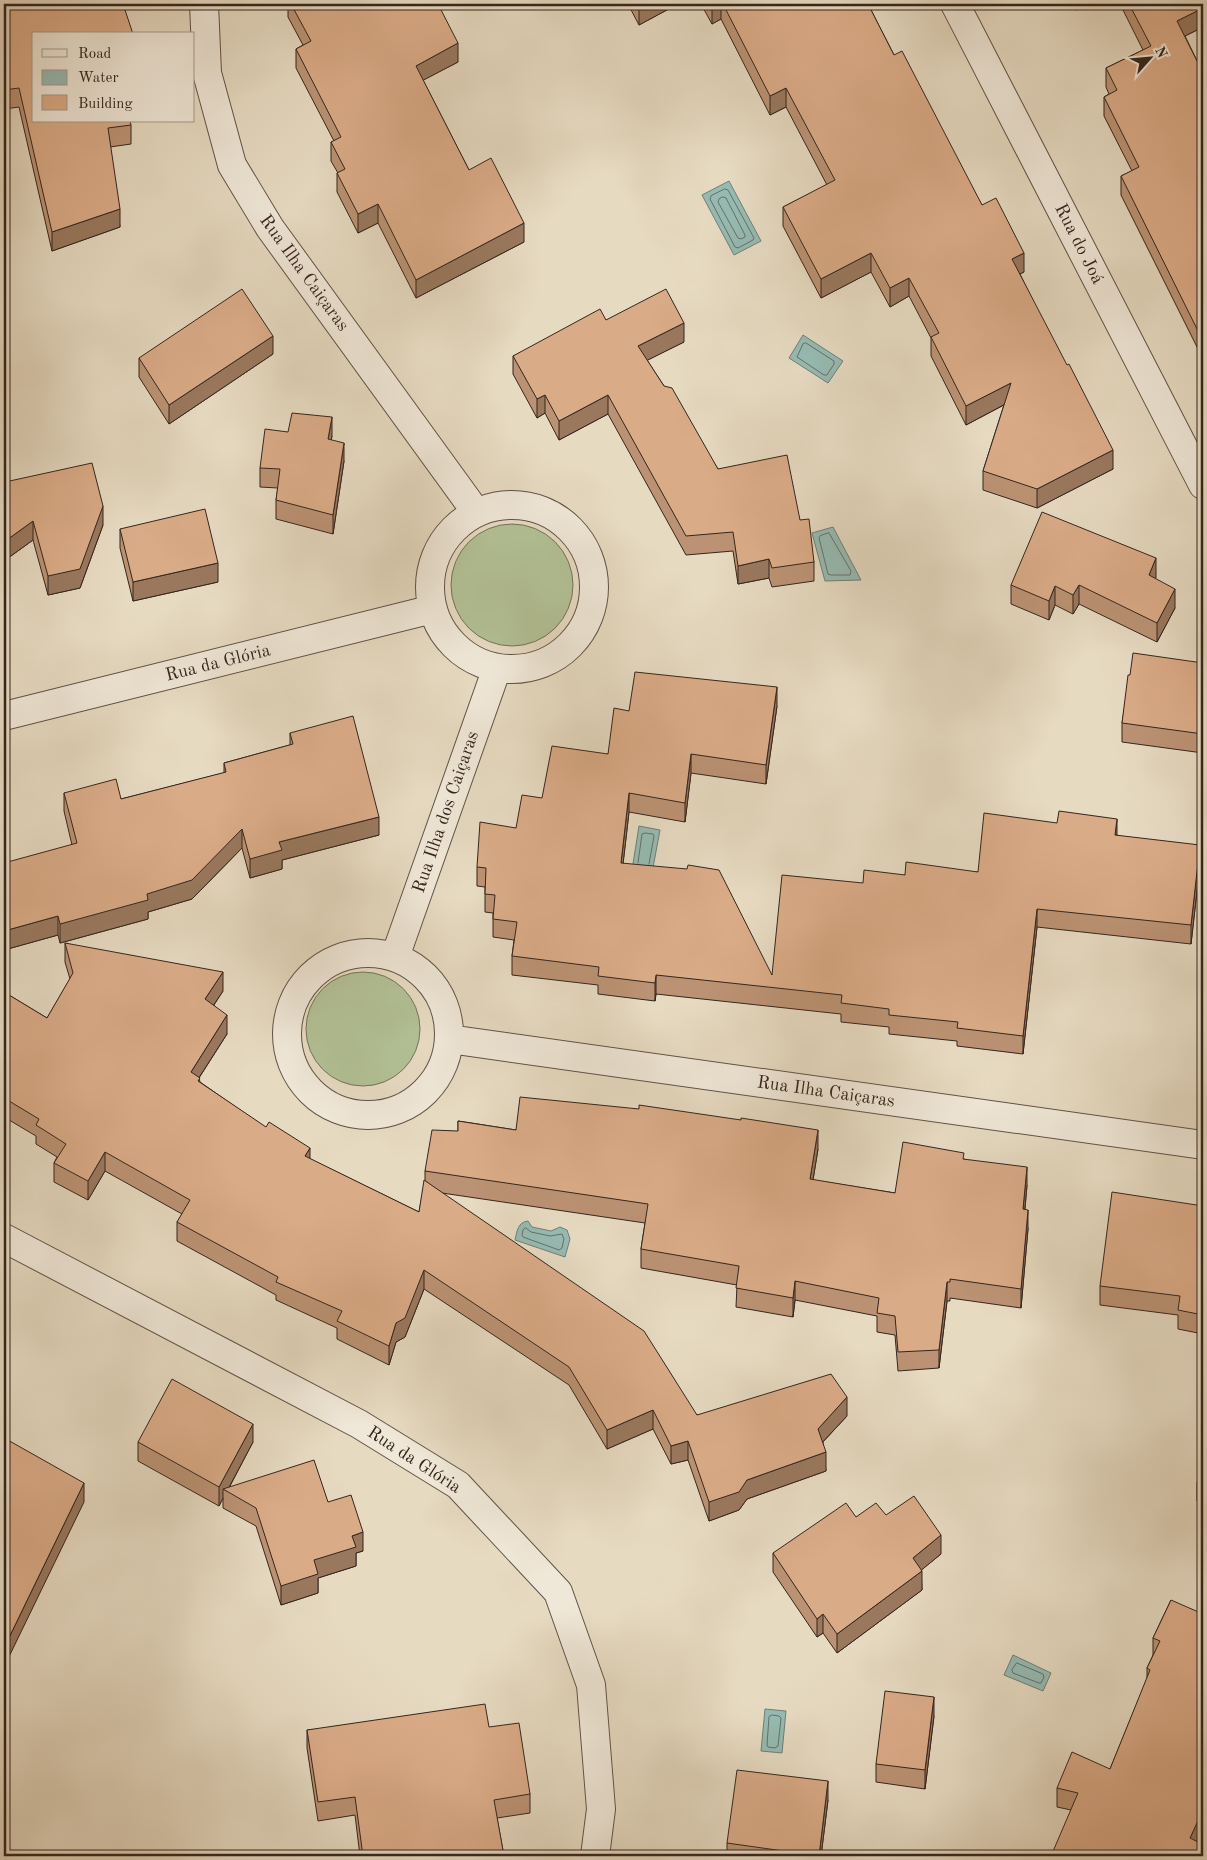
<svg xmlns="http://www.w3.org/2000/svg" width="1207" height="1860" viewBox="0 0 1207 1860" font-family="'Old Standard TT',serif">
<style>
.green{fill:#b2c095;stroke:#747259}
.water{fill:#96bbb3;stroke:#6f7f77}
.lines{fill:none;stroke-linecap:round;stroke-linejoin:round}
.shore{stroke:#667068;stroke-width:1}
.street-casing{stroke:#615246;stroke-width:30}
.street{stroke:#efe7d7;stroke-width:28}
.wall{fill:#bb9374;stroke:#35251d}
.shaded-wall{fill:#99785e;stroke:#35251d}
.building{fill:#daab87;stroke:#35251d}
.labels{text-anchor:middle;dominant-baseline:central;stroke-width:4;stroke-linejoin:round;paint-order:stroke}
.street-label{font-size:18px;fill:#35251d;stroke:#efe7d7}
</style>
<rect width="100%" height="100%" fill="#e6dac1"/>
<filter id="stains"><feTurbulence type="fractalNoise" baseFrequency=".004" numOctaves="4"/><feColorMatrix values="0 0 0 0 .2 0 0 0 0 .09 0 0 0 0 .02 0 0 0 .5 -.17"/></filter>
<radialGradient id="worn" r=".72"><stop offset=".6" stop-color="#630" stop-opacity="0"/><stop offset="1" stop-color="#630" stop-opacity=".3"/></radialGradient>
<!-- green -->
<path class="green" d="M451 585a61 61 0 1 1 122 0a61 61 0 1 1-122 0Z
M306 1029a57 57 0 1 1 114 0a57 57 0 1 1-114 0Z"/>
<!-- water -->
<path class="water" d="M729,181l32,60 -27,14 -32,-60z
M803,335l40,26 -15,22 -39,-25z
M833,527l28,53 -36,1 -13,-48z
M639,826l21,4 -8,43 -20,-3z
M528,1221l4,6 19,4 9,-4 7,3 3,9 -5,18 -50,-17c2,-9 3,-18 13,-19z
M1013,1655l38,18 -8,18 -39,-16z
M765,1709l21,2 -4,42 -21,-2z"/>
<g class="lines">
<!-- shore -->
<path class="shore" d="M725,189l3,1 26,48 -1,2 -15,8 -3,-1 -25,-48 1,-3z
M723,197l3,1 19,37v2l-4,2 -3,-1 -20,-36 1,-3z
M806,343l28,18v3l-7,11h-3l-27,-18 6,-13z
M829,533l22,38 -1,4h-19l-3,-1 -9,-36 1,-2z
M638,863l4,-29 3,-1 8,1 1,2 -5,28
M526,1228l5,4 19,4 12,-2 2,5 -2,9 -3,2 -36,-13 -1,-2 1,-5z
M1017,1663l26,11 1,3 -3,6h-2l-26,-10 -1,-3z
M772,1715l7,1 2,2 -3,28 -3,2 -7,-1 -1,-2 2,-28z"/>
<!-- street casing -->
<g class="street-casing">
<path id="street" d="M204,4l3,69 25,92 38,63 206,284
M955,4l248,481
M430 587a82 82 0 1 1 164 0a82 82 0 1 1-164 0Z
M4,716l429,-107
M287 1034a81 81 0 1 1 162 0a81 81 0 1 1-162 0Z
M395,957l102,-289
M449,1039l754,106
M4,1238l355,186 99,61 100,107 33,93 10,124 -6,47"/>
</g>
<!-- street -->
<use href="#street" class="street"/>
</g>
<!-- wall -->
<path class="wall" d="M4,4h86v3l-56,27 97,91v19l-21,3 10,80 -68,24 -33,-144 -15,2z
M288,4h150l20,58 -35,18 46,90 55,72 -108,56 -38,-75 -20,10 -21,-41v-19h1l-7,-12v-19l3,-1 -38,-73v-19l7,-4 -15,-28z
M628,4h50l-39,21z
M701,4h167l26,51 88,150 42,67 -4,2 93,195 -76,39 -54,-18v-19l21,-66 -38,20 -35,-69v-18l-22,-42 -19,11 -19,-35 -50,26 -38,-72v-19l44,-22 -41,-78 -16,8 -49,-96 -9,5z
M1072,4h16l-12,6z
M1120,4h83v23l-18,9 18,37 -3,280 -79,-158v-19l11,-5 -28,-55v-19l5,-3 -3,-7v-19l37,-18z
M606,320l78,22 -37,18 71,109 82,51 14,42v19l-42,6 -3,-9 -31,6 -5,-33 -47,4 -78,-141 -49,26 -14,-27 -8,5 -24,-44v-18z
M273,354l-104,70 -30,-47v-19z
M332,436l-1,4 13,21 -11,73 -57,-15v-19l2,-12 -18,-1v-19z
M4,480l1,2 98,43 -23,63 -32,7 -15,-55 -29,21z
M120,529l98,53 -85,19 -13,-53z
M1156,577l-1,2 20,29 -18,34 -78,-38 -6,10 -18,-9 -6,15 -38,-16v-19z
M1203,663v90l-81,-11v-19l8,-48z
M777,706l-11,78 -75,-11 -6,49 -56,-10 -6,51 149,112 91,-92 42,-8 73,-3 139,-37 83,29 -9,80 -154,-17 -14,127 -66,-8v-5l-68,-7v-7l-48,-5v-8l-185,-20 -1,7 -57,-7v-9l-86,-10v-19l2,-16 -21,-3v-24l-8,-1v-25l-8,-1v-19l39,-39 26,-30 66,-44 21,-43z
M290,733l89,102 -97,25v9l-32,9 -8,-30 -50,51 -44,13v7l-88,24 -2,-8 -54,15 68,-105 -8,-34v-18l57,6 103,-26v-10l66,-18z
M65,943l158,48 -9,14 13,29 -28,44 1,4 110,77 109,53 6,-31v-10l33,-40v-10l58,9 302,19 -5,31 82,13 69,-34 63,26 -2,24 3,20 -7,79 -71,-10v3h-3l-8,67 -41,3 -3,-36 -18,-3v-16l-82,-16 -2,17 -57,-10 1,-22 -96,-17v-19l4,-26 -203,-30 255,222 150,1 -24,26 3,29 -79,28 -8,11 -30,11 -21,-61 -17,4 -18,-35 -46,20 -38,-64 -145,-96 -19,48 -9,5 -7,23 -52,-26v-11l-61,-28v-5l-99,-54v-19l5,-8 -77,-43 -17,29 -34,-18v-19l3,-6 -21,-13v-8l-32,-19v-125l43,26 23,-39 -5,-17z
M1203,1206v128l-25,-5v-14l-78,-10v-19z
M138,1442h115l-24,46 99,14 35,49 -7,2v13l-38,12v15l-37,12 -25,-79 -33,-18v-10l-4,8 -81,-45z
M1203,1469v35l-6,-3v-18z
M886,1515l55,39 -20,16 1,20 -85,63 -14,-20 -6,4 -44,-65v-19l83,-36z
M1171,1600l26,241 3,15 -129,-46 -14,-3v-19l53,-19 37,-90v-11l6,-13v-17z
M934,1716l-9,73 -49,-7v-18z
M489,1727l41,67v19l-33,5 7,38h-144l-5,-41 -37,6 -11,-73v-18z
M828,1800l-7,56h-94v-13z"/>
<!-- shaded-wall -->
<path class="shaded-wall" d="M86,4h4l-5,22v-18z
M642,4h36l-39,21v-19z
M715,4h6v15l-9,5v-19z
M1076,4h12l-12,6z
M1203,8v19l-26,13v-19z
M458,43v19l-42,22v-18z
M786,88v19l-16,8v-19z
M378,204v19l-20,10v-19z
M120,209v18l-68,24v-19z
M524,223v19l-108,56v-18z
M871,253v19l-50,26v-19z
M1024,253v19l-12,6v-19z
M909,278v18l-19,11v-19z
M684,323v19l-46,23v-19z
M1203,333v19l-3,1v-18z
M273,336v18l-104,70v-19z
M1011,383v18l-45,24v-19z
M545,395v18l-8,5v-19z
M608,395v19l-49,26v-19z
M332,417v19l-4,22v-19z
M344,443v18l-11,73v-19z
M1113,450v19l-76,39v-19z
M103,506v19l-23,63 -32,7v-19z
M33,521v19l-29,21v-19z
M1156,558v19l-7,17v-19z
M769,559v19l-31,6v-18z
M218,563v19l-85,19v-19z
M1079,585v19l-6,10v-19z
M1055,586v19l-6,15v-19z
M1175,589v19l-18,34v-19z
M777,687v19l-11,78v-19z
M691,754v19l-6,49v-19z
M629,793v19l-8,70v-19z
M379,817v18l-97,25v9l-32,9v-19l29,-17z
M1117,819v18l-2,-2z
M242,829v19l-50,51 -44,13v7l-88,24v-19l87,-30z
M1200,845v19l-9,80v-19z
M1037,909v18l-14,127v-18z
M58,916v19l-54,15v-19z
M223,972v19l-18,27v-19z
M656,975v19l-1,7v-18z
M227,1015v19l-36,56v-18z
M818,1130v19l-8,49v-19z
M310,1148v18l-5,-10z
M105,1152v19l-17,29v-19z
M1027,1167v18l-4,43v-19z
M1028,1210v19l-7,79v-19z
M424,1270v19l-19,48 -9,5 -7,23v-19l7,-23z
M795,1281v19l-2,17v-19z
M947,1282v19l-8,67v-18z
M847,1397v19l-29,31v-18z
M653,1410v19l-46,20v-19z
M253,1424v18l-26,49 -4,-2v9l-4,8v-19z
M688,1441v19l-17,4v-18z
M826,1452v19l-79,28 -8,11 -30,11v-19l38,-22z
M84,1483v19l-80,165v-19z
M363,1532v19l-7,2v13l-38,12v15l-37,12v-19l33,-26 38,-24z
M941,1535v19l-28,23v-19z
M922,1571v19l-85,63v-19z
M823,1614v19l-6,4v-18z
M934,1697v19l-9,73v-19z
M828,1781v19l-7,56h-2z
M1203,1810v18l-13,28v-18z"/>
<!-- building -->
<path class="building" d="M4,4h82l-1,4 38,-4 10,30h-99v87h96l1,4 -23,3 12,81 -68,23 -33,-144 -15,2v-69l3,-1 -3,-10z
M291,4h147l20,39 -42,23 53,104 22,-12 33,65 -108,57 -38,-76 -20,10 -21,-41 8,-4 -14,-27 10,-5 -45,-88 15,-8z
M723,4h145l26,51 8,-4 80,154 14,-7 28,55 -12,6 55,106 2,-1 44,86 -76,39 -54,-18 28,-88 -45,23 -35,-69 8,-4 -30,-55 -19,10 -19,-35 -50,26 -38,-72 52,-27 -49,-92 -16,8z
M1129,4h74v4l-26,13 26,52v260l-3,2 -79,-159 18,-9 -35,-70 13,-7 -11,-22 45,-22z
M242,289l31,47 -104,69 -30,-47z
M666,289l18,34 -46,23 26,40 8,2 46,81 69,-14 13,65 9,-1 5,43 -42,6 -3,-9 -31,7 -5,-34 -47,4 -78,-141 -49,26 -14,-26 -8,4 -24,-43 87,-47 6,11z
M292,413l40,4 -4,22 16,4 -11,72 -57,-15 4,-31 -20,-1 5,-39 23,3z
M92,463l11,43 -23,63 -32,7 -15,-55 -29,21v-62l1,2z
M205,509l13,54 -85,19 -13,-53z
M1042,512l114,46 -7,17 26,14 -18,34 -78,-38 -6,10 -18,-9 -6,15 -38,-16z
M1133,653l70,10v71l-81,-11 6,-48h2z
M635,672l142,15 -11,78 -75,-11 -6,49 -56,-10 -8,70 66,6 1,-4 31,5 53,105 10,-100 81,8 1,-13 41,5 1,-13 72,10 6,-59 73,10 2,-12 58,8 -2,16 85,10 -9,80 -154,-16 -14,127 -66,-8 1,-6 -69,-7v-6l-48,-6 1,-8 -186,-20 -1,8 -57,-7 1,-9 -87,-11 5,-34 -24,-3 2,-24 -10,-1 1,-26 -9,-1 3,-45 36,6 6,-33 20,3 10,-52 56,8 6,-46 15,3z
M353,716l26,101 -100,25 3,8 -32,9 -8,-30 -50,51 -45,14 1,6 -88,24 -2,-8 -54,15v-68l73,-20 -13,-50 52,-14 5,20 105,-27 -2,-9 69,-19 -3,-11z
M65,943l158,29 -18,27 22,16 -36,57 9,6 -2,3 68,46 3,-5 41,26 -5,8 114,56 5,-32 220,151 53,84 134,-41 16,23 -29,32 8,23 -79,28 -8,12 -30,10 -21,-61 -17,5 -18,-36 -46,20 -38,-63 -145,-97 -19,48 -9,5 -7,23 -52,-25 5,-10 -66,-29 2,-5 -101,-55 13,-22 -85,-48 -17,29 -34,-18 12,-19 -30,-19 3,-6 -35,-21v-106l43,26 26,-45z
M520,1097l119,12v-4l102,15v-2l77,12 -8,49 85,14 8,-51 61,11 -1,6 64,8 -4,42 5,1 -7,79 -71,-10v3h-3l-8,68 -41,2 -3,-36 -18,-3 2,-15 -84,-17 -2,17 -57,-10 3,-22 -98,-17 7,-45 -223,-33 7,-41 26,1v-10l58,9z
M1112,1192l91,14v109l-25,-5 2,-14 -80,-10z
M172,1379l81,45 -34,63 -81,-45z
M6,1439l78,44 -80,165v-204z
M314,1460l14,42 23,-7 12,37 -11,4 4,11 -42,13 4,14 -37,12 -25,-78 -33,-19z
M1203,1469v17l-6,-3z
M914,1496l27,39 -28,23 9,13 -85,63 -14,-20 -6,5 -44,-66 73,-50 10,14 20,-14 10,12z
M1171,1600l32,14v196l-13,28 10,5 -1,13h-148l27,-63 -21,-5 15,-36 38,17 40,-99 -3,-2 13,-27 -7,-3z
M885,1691l49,6 -9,73 -49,-6z
M485,1704l4,23 30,-4 11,71 -36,6 10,56h-141l-8,-59 -37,5 -11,-72z
M737,1770l91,11 -9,75 -92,-13z"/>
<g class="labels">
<!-- street labels -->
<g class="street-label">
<text transform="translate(1079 244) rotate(63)">Rua do Joá</text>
<text transform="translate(304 273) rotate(54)">Rua Ilha Caiçaras</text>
<text transform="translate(218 663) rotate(-14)">Rua da Glória</text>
<text transform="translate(446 812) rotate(-71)">Rua Ilha dos Caiçaras</text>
<text transform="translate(826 1092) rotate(8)">Rua Ilha Caiçaras</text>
<text transform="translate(414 1460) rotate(33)">Rua da Glória</text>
</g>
</g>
<!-- margin -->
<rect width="1207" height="1860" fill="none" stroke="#e6dac1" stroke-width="20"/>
<rect x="5" y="5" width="1197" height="1850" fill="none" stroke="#35251d" stroke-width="2.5"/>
<rect x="10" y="10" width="1187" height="1840" fill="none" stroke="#35251d"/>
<!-- legend -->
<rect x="32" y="32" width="162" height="90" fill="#efe7d7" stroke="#a5998d"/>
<rect x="42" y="49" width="25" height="8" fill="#efe7d7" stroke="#a5998d"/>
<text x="78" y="58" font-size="15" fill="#35251d">Road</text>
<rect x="42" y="70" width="25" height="15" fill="#96bbb3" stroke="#a5998d"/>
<text x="78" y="82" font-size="15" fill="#35251d">Water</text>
<rect x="42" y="95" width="25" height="15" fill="#daab87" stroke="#a5998d"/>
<text x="78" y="108" font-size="15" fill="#35251d">Building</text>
<!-- north arrow -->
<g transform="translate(1150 58) rotate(63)" stroke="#efe7d7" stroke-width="4" paint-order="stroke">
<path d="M0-4L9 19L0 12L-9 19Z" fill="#35251d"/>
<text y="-8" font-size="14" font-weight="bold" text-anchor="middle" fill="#35251d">N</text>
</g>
<rect width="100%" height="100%" filter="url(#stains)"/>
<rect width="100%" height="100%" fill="url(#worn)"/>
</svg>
